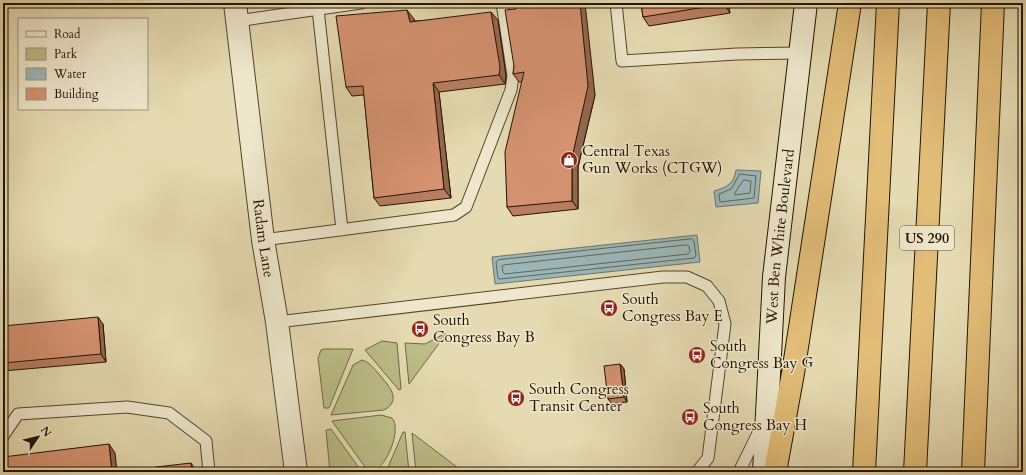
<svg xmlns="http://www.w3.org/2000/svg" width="1026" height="475" viewBox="0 0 1026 475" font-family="Cardo,serif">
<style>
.green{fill:#bcbd87;stroke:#706844}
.water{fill:#9cb7b8;stroke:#6c756e}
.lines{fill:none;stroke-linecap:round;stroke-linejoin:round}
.shore{stroke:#60655c;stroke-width:1}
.service-casing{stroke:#54452c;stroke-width:13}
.minor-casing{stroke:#54452c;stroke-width:24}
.secondary-casing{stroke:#241300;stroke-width:24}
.motorway-casing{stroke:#241300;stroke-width:24}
.service{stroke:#eee7cc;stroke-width:11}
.minor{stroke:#eee7cc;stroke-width:22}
.secondary{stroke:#eee7cc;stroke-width:22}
.motorway{stroke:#e2bd78;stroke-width:22}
.wall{fill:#b77e61;stroke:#241300}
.shaded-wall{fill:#95664f;stroke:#241300}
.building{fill:#d59271;stroke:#241300}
.labels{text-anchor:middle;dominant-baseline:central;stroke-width:3;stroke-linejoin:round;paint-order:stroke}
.shield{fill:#eee7cc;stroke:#61533d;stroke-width:1}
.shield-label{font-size:14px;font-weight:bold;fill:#241300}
.poi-label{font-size:15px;fill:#241300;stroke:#eee7cc;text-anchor:start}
.street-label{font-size:15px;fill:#241300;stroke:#eee7cc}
</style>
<rect width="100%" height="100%" fill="#e5dab1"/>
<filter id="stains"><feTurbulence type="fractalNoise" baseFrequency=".005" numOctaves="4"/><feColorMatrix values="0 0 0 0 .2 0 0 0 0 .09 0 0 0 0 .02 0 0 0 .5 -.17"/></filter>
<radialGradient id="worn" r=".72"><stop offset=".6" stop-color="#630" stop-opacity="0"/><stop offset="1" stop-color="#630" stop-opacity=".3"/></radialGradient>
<!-- green -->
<path class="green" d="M444,334h2l-37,50 -4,-41 20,1z
M382,341l15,2 4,46 -2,1 -34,-40z
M324,349h29l-24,59h-5l-6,-50 3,-8z
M362,360c8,2 12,9 17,14 9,11 24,26 5,36l-53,5 22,-50z
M381,415l11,3c10,11 -5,49 -19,53l-8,-4 -33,-46z
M331,429l31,43h-32l-4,-42z
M403,432h2l4,40h-23z
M412,433l50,38 -46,1z"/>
<!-- water -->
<path class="water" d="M736,170l25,1 -3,32 -42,4 -2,-16c13,-4 20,-7 22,-21z
M697,235l3,27 -205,22 -3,-27z"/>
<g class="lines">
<!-- shore -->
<path class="shore" d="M740,174l16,2 -2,22 -34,4 -1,-8 12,-5z
M744,180l7,1 -1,12 -15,2v-2z
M692,239l2,2 2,15 -2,2 -194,21 -2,-1 -2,-16 2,-2z
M687,245l2,1 1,6 -2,2 -183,20 -2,-2 -1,-6 2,-1z"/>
<!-- service casing -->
<g class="service-casing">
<path id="service" d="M616,3l6,58 115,-7 64,-1
M318,9l24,221
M237,21l124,-18
M263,240l191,-25 12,-8 45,-117 2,-14 -11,-73
M277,322l386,-45h24l20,9 12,15 6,23 -17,134 -11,14
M3,436l15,-22 109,-7 42,6 37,28 3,31
M739,472l22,-45"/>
</g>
<!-- minor casing -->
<g class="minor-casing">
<g id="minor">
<path id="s1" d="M235,3l28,237 14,82 19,150"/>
</g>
</g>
<!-- secondary casing -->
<g class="secondary-casing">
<g id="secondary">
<path id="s2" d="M764,472l10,-195 32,-274"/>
</g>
</g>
<!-- motorway casing -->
<g class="motorway-casing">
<path id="motorway" d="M775,472l18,-99 57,-370
M864,472l24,-469
M915,472l24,-469
M973,472l20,-469"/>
</g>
<!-- service -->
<use href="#service" class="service"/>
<!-- minor -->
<use href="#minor" class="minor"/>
<!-- secondary -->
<use href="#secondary" class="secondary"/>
<!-- motorway -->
<use href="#motorway" class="motorway"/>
</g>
<!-- wall -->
<path class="wall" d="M641,3h87l2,10 -81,13 -6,-9z
M414,19v2l84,-1 8,56 -1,8 -66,8 12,106 -71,8 -6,-8 -10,-103 -12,1 -6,-9z
M514,66l81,29 -17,72v42l-65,7 -6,-9 15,-125h-3l-6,-8z
M103,324l3,38 -103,9v-45z
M620,364l4,5 3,33 -15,2 -4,-5z"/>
<!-- shaded-wall -->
<path class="shaded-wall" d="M580,3h5l10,92 -17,72v42l-6,-8v-43z
M723,3h5l2,10 -6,-9z
M407,10l7,9 2,11 -6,-8z
M491,12l7,8 8,56 -1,8 -6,-9z
M433,83l6,9 12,106 -7,-9z
M98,317l5,7 3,38 -5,-8z
M620,364l4,5 3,33 -3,-5z
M109,444l6,9 2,19h-5z
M191,463l6,9h-5z"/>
<!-- building -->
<path class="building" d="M515,3h65l8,83 -16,72v43l-65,6 -2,-55 19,-80 -11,2 1,-8 -9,-56 11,-1z
M641,3h82l1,1 -81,13z
M407,10l3,12 81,-10 9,55 -1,8 -66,8 11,106 -70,9 -11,-112 -17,1 -10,-71z
M98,317l3,37 -98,9v-37z
M620,364l4,33 -16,2 -4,-33z
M109,444l3,28h-109v-15z
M191,463l1,9h-35l-1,-5z"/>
<!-- icons -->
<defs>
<g id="shop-disc" transform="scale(0.9)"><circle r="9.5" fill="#8f2418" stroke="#eee7cc"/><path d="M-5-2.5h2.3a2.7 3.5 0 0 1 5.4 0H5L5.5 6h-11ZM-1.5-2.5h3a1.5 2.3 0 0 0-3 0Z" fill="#fff"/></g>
<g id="bus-disc" transform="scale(0.9)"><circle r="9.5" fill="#8f2418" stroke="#eee7cc"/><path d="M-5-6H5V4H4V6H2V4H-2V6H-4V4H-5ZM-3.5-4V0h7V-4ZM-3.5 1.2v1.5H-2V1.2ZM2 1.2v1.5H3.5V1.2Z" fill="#fff"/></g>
</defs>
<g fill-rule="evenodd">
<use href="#shop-disc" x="569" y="160"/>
<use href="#bus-disc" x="609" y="308"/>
<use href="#bus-disc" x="420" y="329"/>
<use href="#bus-disc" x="697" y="355"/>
<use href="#bus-disc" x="516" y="398"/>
<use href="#bus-disc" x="690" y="417"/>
</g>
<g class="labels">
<!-- shield labels -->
<rect class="shield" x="900" y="226" width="54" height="24" rx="3"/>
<g class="shield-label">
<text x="927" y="238">US 290</text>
</g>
<!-- poi labels -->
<g class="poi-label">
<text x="582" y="151">Central Texas<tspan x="582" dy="17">Gun Works (CTGW)</tspan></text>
<text x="622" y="299">South<tspan x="622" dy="17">Congress Bay E</tspan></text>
<text x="433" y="320">South<tspan x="433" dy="17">Congress Bay B</tspan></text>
<text x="710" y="346">South<tspan x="710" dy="17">Congress Bay G</tspan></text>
<text x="529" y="389">South Congress<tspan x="529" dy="17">Transit Center</tspan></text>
<text x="703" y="408">South<tspan x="703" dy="17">Congress Bay H</tspan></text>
</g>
<!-- street labels -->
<g class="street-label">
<text stroke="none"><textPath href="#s2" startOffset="236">West Ben White Boulevard</textPath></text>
<text stroke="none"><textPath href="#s1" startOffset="237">Radam Lane</textPath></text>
</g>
</g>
<!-- margin -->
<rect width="1026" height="475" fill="none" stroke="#e5dab1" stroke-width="16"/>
<rect x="4" y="4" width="1018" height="467" fill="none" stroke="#241300" stroke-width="2"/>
<rect x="8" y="8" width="1010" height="459" fill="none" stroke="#241300"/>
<!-- legend -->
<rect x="18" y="18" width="130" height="92" fill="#eee7cc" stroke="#9d927a"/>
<rect x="26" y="31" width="20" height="6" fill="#eee7cc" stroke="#9d927a"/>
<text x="54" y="38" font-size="12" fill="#241300">Road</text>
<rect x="26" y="48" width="20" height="12" fill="#bcbd87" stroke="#9d927a"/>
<text x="54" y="58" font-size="12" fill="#241300">Park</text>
<rect x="26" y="68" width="20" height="12" fill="#9cb7b8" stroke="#9d927a"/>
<text x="54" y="78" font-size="12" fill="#241300">Water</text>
<rect x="26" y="88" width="20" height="12" fill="#d59271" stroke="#9d927a"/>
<text x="54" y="98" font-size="12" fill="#241300">Building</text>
<!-- north arrow -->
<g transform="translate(38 437) rotate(55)" stroke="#eee7cc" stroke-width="3" paint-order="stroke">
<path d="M0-3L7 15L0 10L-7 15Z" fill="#241300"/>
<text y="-6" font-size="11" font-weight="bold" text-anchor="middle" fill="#241300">N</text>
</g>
<rect width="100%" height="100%" filter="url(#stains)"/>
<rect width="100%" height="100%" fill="url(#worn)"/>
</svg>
